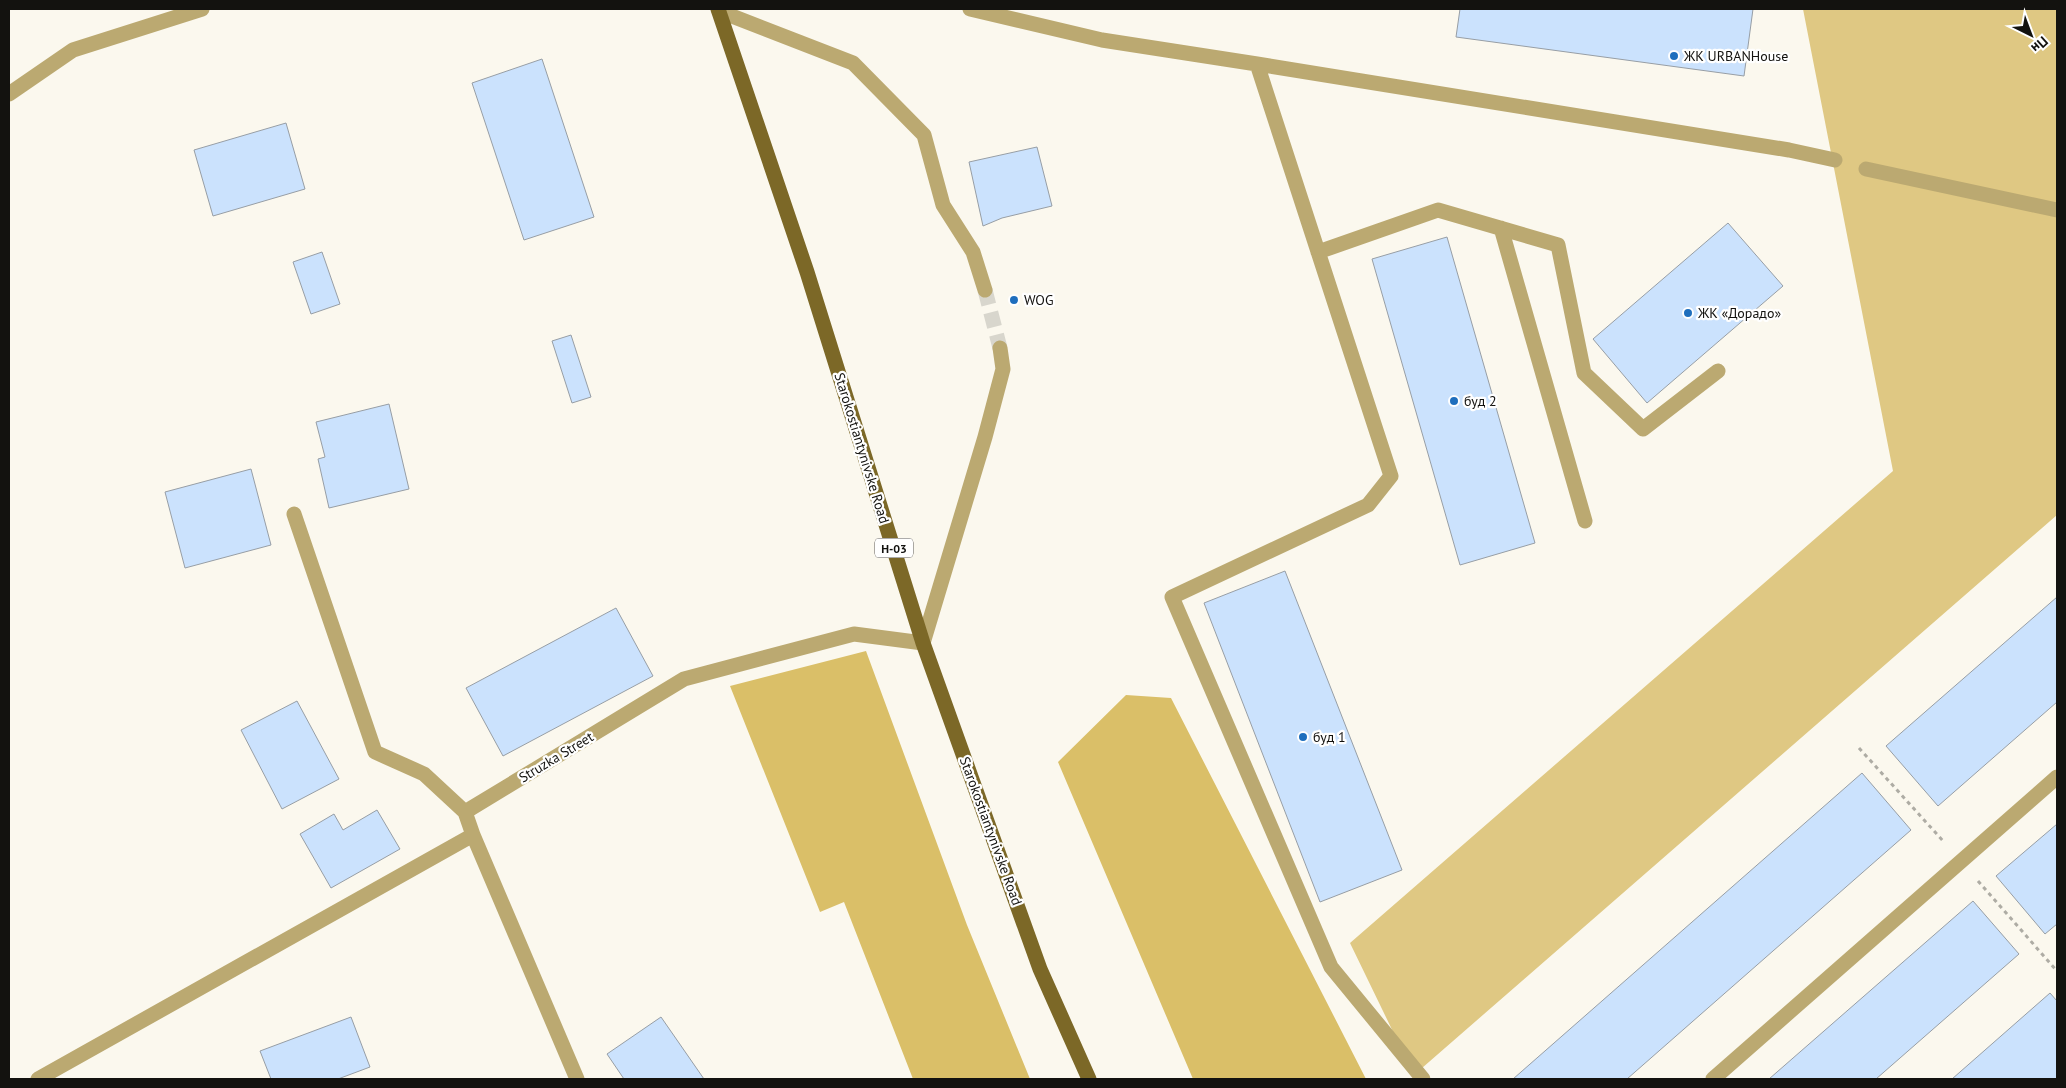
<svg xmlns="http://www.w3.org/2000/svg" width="2066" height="1088" viewBox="0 0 2066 1088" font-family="'PT Sans',sans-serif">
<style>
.green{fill:#dfc883}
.forest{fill:#dabf68}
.building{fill:#cbe2fd;stroke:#979ea5}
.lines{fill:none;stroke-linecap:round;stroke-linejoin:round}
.minor-tunnel{stroke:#d8d6cd;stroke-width:15;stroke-dasharray:15 8;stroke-linecap:butt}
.path{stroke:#aeaca4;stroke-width:3;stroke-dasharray:4 4;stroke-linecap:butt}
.minor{stroke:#bba971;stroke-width:15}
.major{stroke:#7c6827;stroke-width:15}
.poi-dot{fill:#1e6ebd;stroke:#fff;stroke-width:2}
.labels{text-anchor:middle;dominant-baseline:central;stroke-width:4.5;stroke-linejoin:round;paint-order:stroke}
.shield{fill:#fff;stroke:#5a5957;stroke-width:1}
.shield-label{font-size:12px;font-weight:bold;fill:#13120f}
.poi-label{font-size:14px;fill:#13120f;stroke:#fff;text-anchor:start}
.street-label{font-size:14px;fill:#13120f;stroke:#fff}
</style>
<rect width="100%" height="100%" fill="#fbf8ee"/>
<!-- green -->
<path class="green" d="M1803,9h254v506l-643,560 -64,-132 543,-472z"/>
<!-- forest -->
<path class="forest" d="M866,651l101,274 63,154h-117l-69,-177 -24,10 -90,-226z
M1126,695l45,3 195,381h-173l-135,-317z"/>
<!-- building -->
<path class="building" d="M1460,9h293l-9,67 -288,-39z
M542,59l52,158 -70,23 -52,-157z
M286,123l19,66 -92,27 -19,-66z
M1037,147l15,59 -50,12 -19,8 -14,-64z
M1728,223l55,63 -136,117 -54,-64z
M1447,237l88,306 -75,22 -88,-306z
M322,252l18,52 -29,10 -18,-52z
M571,335l20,62 -19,6 -20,-62z
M389,404l20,85 -80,19 -11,-49 7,-2 -9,-35z
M251,469l20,76 -86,23 -20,-76z
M1285,571l117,299 -82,32 -116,-299z
M2057,597v105l-119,104 -52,-60z
M616,608l37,68 -150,80 -37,-68z
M297,701l42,78 -57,30 -41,-79z
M1862,773l49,57 -284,249h-114z
M377,810l23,39 -69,39 -31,-54 34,-20 9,16z
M2057,824v100l-12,10 -49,-58z
M1973,901l46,53 -143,125h-107z
M2050,993l7,8v78h-105z
M351,1017l19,50 -32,12h-67l-11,-28z
M661,1017l43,62h-80l-17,-25z"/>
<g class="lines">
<!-- minor-tunnel -->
<path class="minor-tunnel" d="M985,290l15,58"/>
<!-- path -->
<path class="path" d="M1859,748l85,94
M1978,881l79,90"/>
<!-- minor -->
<path class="minor" d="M970,9l132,31 155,24 532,86 46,10
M719,11l134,52 71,72 19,70 30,47 12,38
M1257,64l134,412 -23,29 -196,92 159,370 92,112
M9,94l64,-44 129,-41
M1866,169l191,41
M1501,228l84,293
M1318,252l120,-42 120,35 26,128 59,56 75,-58
M294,514l81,238 49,22 41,38
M38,1079l435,-244
M577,1079l-104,-244 -8,-23 219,-133 170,-45 69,9 62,-206 18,-68 -3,-21
M1713,1079l344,-302"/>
<!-- major -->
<path class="major" d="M718,9l89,263 116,371 117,326 49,110"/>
</g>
<!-- markers -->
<g class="poi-dot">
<circle cx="1674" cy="56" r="5"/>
<circle cx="1014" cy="300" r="5"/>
<circle cx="1688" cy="313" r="5"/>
<circle cx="1454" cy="401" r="5"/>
<circle cx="1303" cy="737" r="5"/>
</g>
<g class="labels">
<!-- shield labels -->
<rect class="shield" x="875" y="538.5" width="38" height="19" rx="4"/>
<g class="shield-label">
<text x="894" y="548">Н-03</text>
</g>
<!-- poi labels -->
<g class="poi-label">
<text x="1684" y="56">ЖК URBANHouse</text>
<text x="1024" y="300">WOG</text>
<text x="1698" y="313">ЖК «Дорадо»</text>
<text x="1464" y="401">буд 2</text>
<text x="1313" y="737">буд 1</text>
</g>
<!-- street labels -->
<g class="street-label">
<text transform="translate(862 448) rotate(73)">Starokostiantynivske Road</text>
<text transform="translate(556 757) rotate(-31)">Struzka Street</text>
<text transform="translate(991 831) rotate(70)">Starokostiantynivske Road</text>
</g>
</g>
<!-- border -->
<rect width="2066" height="1088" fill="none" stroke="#13120f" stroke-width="20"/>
<!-- north arrow -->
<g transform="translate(2031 35) rotate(138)" stroke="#ffffff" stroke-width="4" paint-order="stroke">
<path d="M0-4L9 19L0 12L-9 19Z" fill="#13120f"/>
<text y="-8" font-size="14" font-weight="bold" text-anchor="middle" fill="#13120f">Пн</text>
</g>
</svg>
